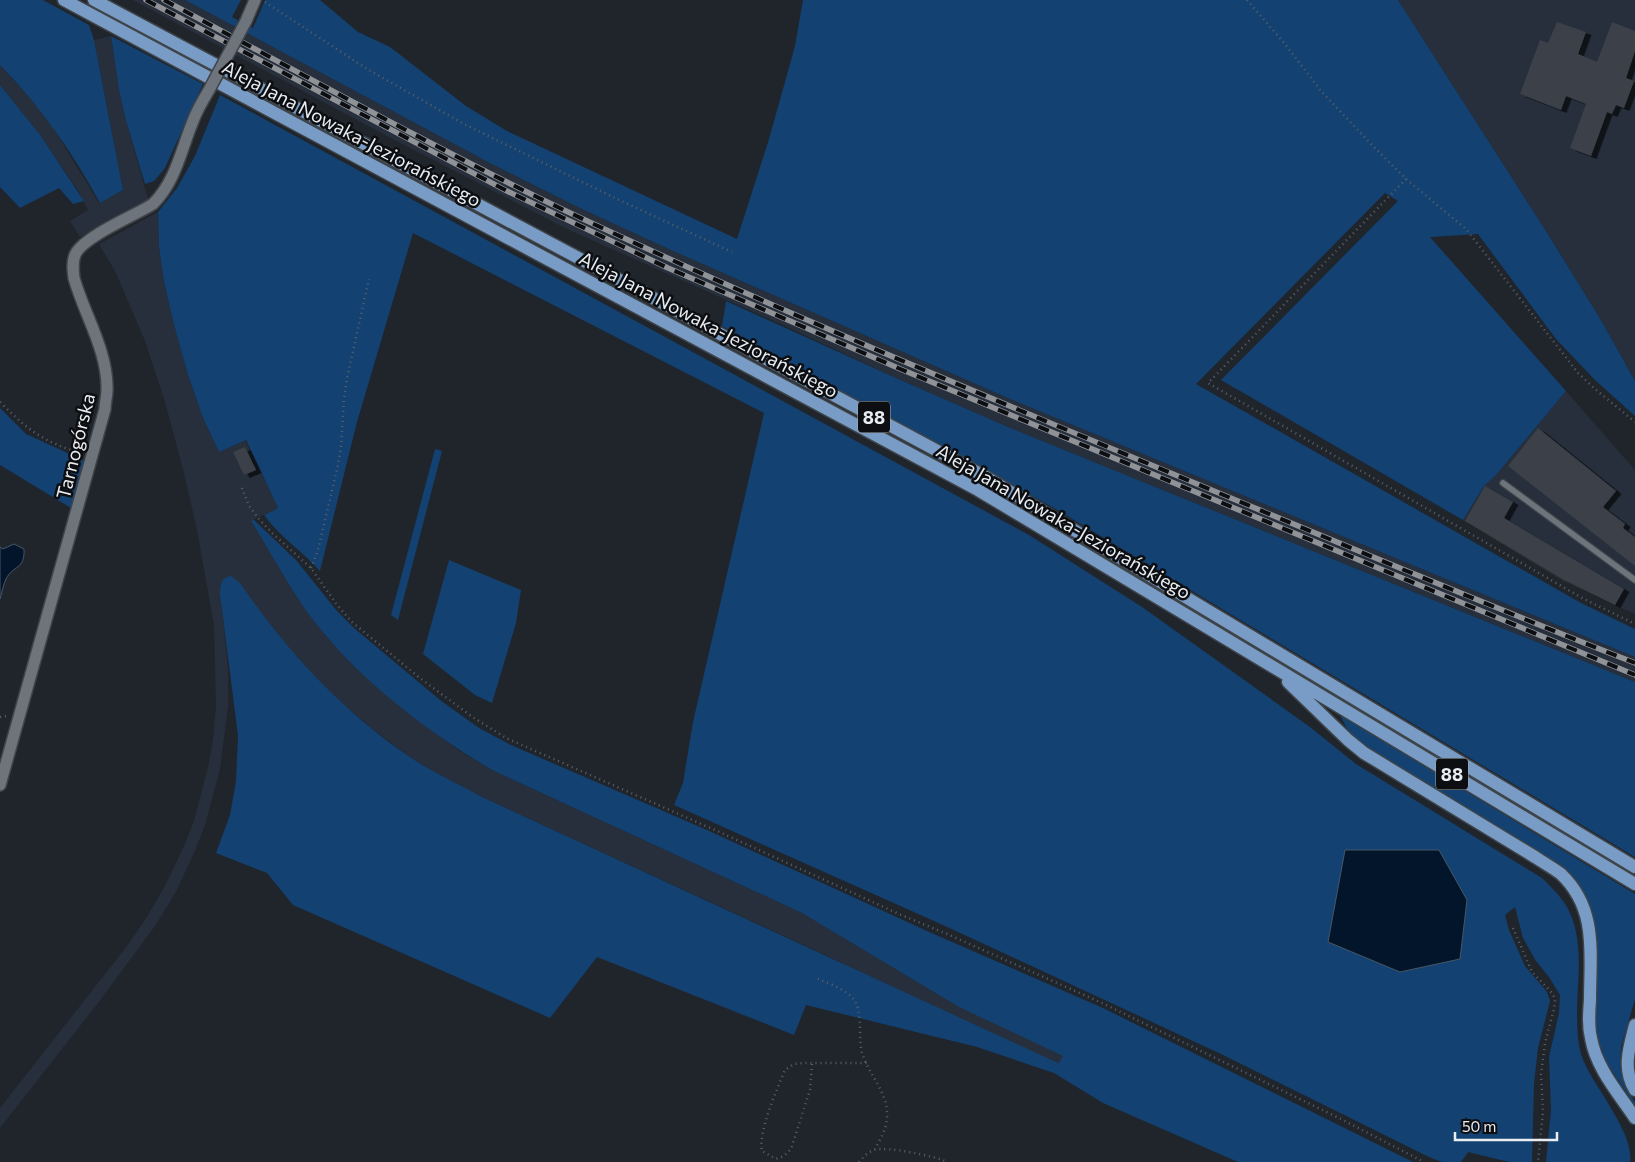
<svg xmlns="http://www.w3.org/2000/svg" width="1635" height="1162" viewBox="0 0 1635 1162" font-family="Commissioner,sans-serif">
<style>
.built{fill:#262f3b}
.green{fill:#124172}
.water{fill:#03152b;stroke:#485666}
.building{fill:#3a4048;filter:url(#shadow)}
.lines{fill:none;stroke-linecap:round;stroke-linejoin:round}
.lane-casing{stroke:#3f4449;stroke-width:8}
.street-casing{stroke:#3f4449;stroke-width:14}
.primary-casing{stroke:#3f4449;stroke-width:15}
.path{stroke:#5c6167;stroke-width:2.5;stroke-dasharray:1 4;stroke-linecap:butt}
.lane{stroke:#6d747c;stroke-width:5.5}
.street{stroke:#6d747c;stroke-width:11}
.primary{stroke:#789cc5;stroke-width:12}
.rail-casing{stroke:#8f9398;stroke-width:5.5}
.rail{stroke:#0c0e11;stroke-width:4;stroke-dasharray:11;stroke-linecap:butt}
.street-bridge-casing{stroke:#3f4449;stroke-width:14;stroke-linecap:butt}
.street-bridge{stroke:#6d747c;stroke-width:11}
.labels{text-anchor:middle;dominant-baseline:central;stroke-width:5;stroke-linejoin:round;paint-order:stroke}
.shield{fill:#0c0e11;stroke:#a7aaae;stroke-width:1}
.shield-label{font-size:18px;font-weight:bold;fill:#e9edf1}
.street-label{font-size:19px;fill:#e9edf1;stroke:#0c0e11}
</style>
<defs>
<filter id="shadow"><feDropShadow dx="5.5" dy="3" stdDeviation="0" flood-color="#0009"/></filter>
</defs>
<rect width="100%" height="100%" fill="#20252c"/>
<!-- built -->
<path class="built" d="M133,0h52l303,162 96,48 89,41 337,148 625,258v25l-627,-255 -112,-49 -109,-51 -220,-98 -180,-93z
M1398,0h237v381l-34,-61 -55,-89z
M111,36l8,54 7,31 22,78 -68,38 -10,-16 18,-11 -9,-18 -38,-56 -41,-51v-20l29,32 23,29 47,77 24,-13 -29,-150z
M158,212l1,35 5,35 10,43 14,50 15,43 16,34 26,-12 33,68 -27,13 55,88 20,27 25,27 37,33 49,38 23,17 32,19 310,143 159,79 288,170 -247,-116 -168,-87 -354,-163 -37,-19 -33,-20 -35,-26 -39,-33 -27,-28 -28,-31 -21,-27 -40,-25 8,82v38l-8,62 -15,56 -10,26 -19,41 -21,34 -57,77 -98,125v-20l127,-162 18,-26 20,-34 19,-40 10,-25 14,-54 5,-27 3,-34 -2,-81 -17,-95 -13,-57 -19,-71 -20,-61 -29,-68 -17,-29z
M1566,391l69,79v144l-72,-33 -100,-61 21,-34 13,-12z"/>
<!-- green -->
<path class="green" d="M0,0h43l46,25 5,15 29,150 -23,13c-27,-50 -60,-97 -100,-138z
M185,0h56l-9,17 21,11 12,-28h55l38,32 32,15 76,59 41,25 230,108 32,-100 26,-93 8,-46h595l148,231 55,89 34,61v35l-40,-36 -39,-41 -78,-105 -48,3 136,154 -69,83 -13,12 -21,34 -242,-140 177,-179 -13,-8 -189,191 385,219 54,26v28l-625,-258 -337,-148 -89,-41 -96,-48z
M111,36l92,48 -38,84 -11,13 -9,3 -19,-63 -7,-31z
M0,85l41,51 43,65 -11,3 -14,-16 -39,20 -20,-21z
M220,95l809,440 113,72 168,120 46,37 186,114c10,10 22,21 28,35 13,29 8,64 7,95 0,16 0,34 5,49 10,28 53,76 48,105h-84l5,-52 -2,-53 10,-44 1,-18 -11,-18 -13,-16 -13,-23 -8,-31 -10,8 4,15 16,36 22,26 3,9 -12,47 -4,36 -2,78h-23l-41,-10 -7,10h-19l-13,-5 -208,-103 -278,-129 -269,-120 9,-22 10,-61 71,-309 -351,-180 -56,189 -37,149c-18,-20 -41,-35 -56,-56l14,-7 -32,-68 -27,12 -16,-34 -15,-43 -14,-50 -10,-43 -5,-35 -1,-35 19,-24 18,-32z
M726,301l170,77 112,49 627,255v175l-581,-349 -332,-182z
M0,408l26,26 59,27 -14,47 -71,-43z
M435,449l7,2 -44,169 -7,-5z
M253,519l43,41 41,51 17,17 86,72 39,28 32,17 196,85 220,101 176,77 310,154h-175l-135,-59 -49,-30 -77,-26 -171,-42 -12,30 -197,-78 -47,61 -257,-113 -26,-32 -51,-20 14,-38 6,-34 2,-45 -18,-142c0,-9 1,-17 11,-18l9,7c46,67 102,128 170,174 22,15 47,26 70,39l578,267 -2,4 7,-11 -104,-49 -157,-94 -310,-143c-70,-42 -139,-94 -187,-161 -20,-29 -36,-59 -54,-88z
M449,560l72,30 -5,33 -24,80 -17,-8 -52,-41z
M1340,715l295,179v105l-14,48 -1,19 5,21 10,15v4l-30,-46 -8,-20h2c-6,-11 -3,-26 -3,-39 1,-55 9,-104 -43,-140l-192,-118 -14,-14z"/>
<!-- water -->
<path class="water" d="M14,544l10,5c1,21 -11,16 -18,30 -3,6 -4,14 -6,20v-52l3,2z
M1345,850h94l28,50 -7,59 -60,13 -72,-30z"/>
<!-- building -->
<path class="building" d="M1557,22l29,10 -8,22 19,8 15,-40 23,9v20l-9,27 8,3 -10,27 -8,-3 -4,9 -5,-2 -16,44 -21,-8 16,-44 -20,-8 -5,14 -41,-16 20,-54 8,3z
M1538,428l78,63 -13,16 22,17 -2,4 12,9v29l-127,-100z
M245,447l11,23 -12,5 -11,-23z
M1485,486l28,16 -9,16 120,71 -9,16 -51,-25 -99,-59z"/>
<g class="lines">
<!-- lane casing -->
<g class="lane-casing">
<path id="lane" d="M1503,483l132,97"/>
</g>
<!-- street casing -->
<g class="street-casing">
<path id="street" d="M246,21l9,-21
M0,785l105,-376c0,-6 2,-13 2,-19 1,-39 -23,-76 -33,-112 -1,-8 -2,-16 1,-23 7,-18 61,-40 78,-51 23,-23 28,-54 40,-83 4,-11 10,-21 16,-31"/>
</g>
<!-- primary casing -->
<g class="primary-casing">
<path id="primary" d="M64,0l914,490 657,394
M94,0l520,277 370,199 651,391
M1288,682l60,58 16,13 171,104c9,6 18,11 26,17 37,35 29,80 29,126 -1,13 -2,26 1,38 5,30 28,56 44,80
M1635,1025c-6,23 -13,44 0,65"/>
</g>
<!-- path -->
<path class="path" d="M1247,0l38,44 36,47 51,54 34,34 60,50 112,144 17,16 40,33
M265,2l102,67 99,56 151,74 115,53
M1406,179l-198,204 376,216 51,25
M0,402c28,28 43,40 81,51
M242,488l7,18 10,13 13,14 39,35 26,37 15,17 69,57 53,39 32,20 209,92 184,84 48,20 155,69 239,116 83,43
M311,568l7,-18 20,-85 3,-19 3,-47 3,-21 22,-99
M0,717l6,-1
M1513,928l19,44 21,22 2,6 -1,9 -9,34 -4,31 2,37 -5,51
M818,979c12,5 28,10 36,21 9,12 4,38 8,53 6,20 25,39 25,60 1,14 -6,25 -12,36
M812,1064l-2,26 -19,59 -7,7 -8,3 -14,-8c-4,-19 15,-62 23,-81l9,-6 10,-1h63
M859,1162c4,-5 9,-10 15,-12 12,-4 62,6 73,12"/>
<!-- lane -->
<use href="#lane" class="lane"/>
<!-- street -->
<use href="#street" class="street"/>
<!-- primary -->
<use href="#primary" class="primary"/>
<!-- rail casing -->
<g class="rail-casing">
<path id="rail" d="M146,0l363,192 159,76 230,100 737,307
M164,0c133,71 266,146 402,211 186,88 376,167 566,246 167,69 334,140 503,206"/>
</g>
<!-- rail -->
<use href="#rail" class="rail"/>
<!-- street-bridge casing -->
<g class="street-bridge-casing">
<path id="street-bridge" d="M209,90l37,-69"/>
</g>
<!-- street-bridge -->
<use href="#street-bridge" class="street-bridge"/>
</g>
<g class="labels">
<!-- shield labels -->
<g class="shield">
<rect x="858" y="401.5" width="32" height="31" rx="4"/>
<rect x="1436" y="758.5" width="32" height="31" rx="4"/>
</g>
<g class="shield-label">
<text x="874" y="417">88</text>
<text x="1452" y="774">88</text>
</g>
<!-- street labels -->
<g class="street-label">
<text transform="translate(352 133) rotate(28)">Aleja Jana Nowaka-Jeziorańskiego</text>
<text transform="translate(709 324) rotate(28)">Aleja Jana Nowaka-Jeziorańskiego</text>
<text transform="translate(75 446) rotate(-76)">Tarnogórska</text>
<text transform="translate(1064 521) rotate(30)">Aleja Jana Nowaka-Jeziorańskiego</text>
</g>
</g>
<!-- scale -->
<path d="M1455 1132v8h102v-8" fill="none" stroke="#e9edf1" stroke-width="2.5"/>
<text x="1462" y="1132" font-size="15" fill="#e9edf1" stroke="#0c0e11" stroke-width="4" paint-order="stroke">50 m</text>
</svg>
